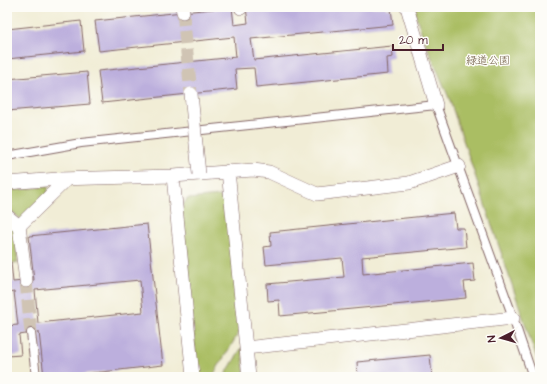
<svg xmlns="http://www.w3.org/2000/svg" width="547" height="384" viewBox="0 0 547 384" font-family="'Architects Daughter','Klee One',sans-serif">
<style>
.green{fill:#aabe63;stroke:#7a6e47}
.building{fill:#bcafdd;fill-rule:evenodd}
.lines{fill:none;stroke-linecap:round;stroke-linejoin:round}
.pedestrian-tunnel{stroke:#d0c4b4;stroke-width:13;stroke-dasharray:13 6;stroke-linecap:butt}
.service-casing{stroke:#846767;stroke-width:10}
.pedestrian-casing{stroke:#846767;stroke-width:14}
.service{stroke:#fff;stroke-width:8}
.pedestrian{stroke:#fff;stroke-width:13}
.pedestrian-bridge-casing{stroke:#846767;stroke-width:14;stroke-linecap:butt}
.pedestrian-bridge{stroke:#fff;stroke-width:13}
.labels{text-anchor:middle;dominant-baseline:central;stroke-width:3;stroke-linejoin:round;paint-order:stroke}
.park-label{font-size:11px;fill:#6c573f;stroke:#fdfcf7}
</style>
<rect width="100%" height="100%" fill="#fdfcf7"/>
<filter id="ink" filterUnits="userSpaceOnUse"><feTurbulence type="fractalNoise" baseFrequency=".025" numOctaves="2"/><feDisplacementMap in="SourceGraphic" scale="8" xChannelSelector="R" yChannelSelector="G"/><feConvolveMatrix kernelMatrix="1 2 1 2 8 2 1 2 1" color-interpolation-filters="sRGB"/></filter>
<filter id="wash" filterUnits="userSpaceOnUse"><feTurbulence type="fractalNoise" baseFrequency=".012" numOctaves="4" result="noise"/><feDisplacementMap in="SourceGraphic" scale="16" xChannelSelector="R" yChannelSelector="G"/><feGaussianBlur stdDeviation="0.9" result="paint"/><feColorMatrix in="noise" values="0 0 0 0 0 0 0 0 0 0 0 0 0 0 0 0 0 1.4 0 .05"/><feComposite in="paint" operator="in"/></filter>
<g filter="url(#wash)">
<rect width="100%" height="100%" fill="#f1edd6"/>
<!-- green -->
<path class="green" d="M413,7h127v361l-91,-270 -26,-61z
M48,186v8l-26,26 -15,-12v-17z
M220,196l7,7 14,126 -29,48h-14l-17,-169 6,-9z
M7,224l8,6 3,33h-11z
M242,347l3,30h-21z"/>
<g id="blocks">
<!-- building -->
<path class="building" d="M232,7l2,18 14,-2 -2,-16h140v2l5,-1 2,17 -142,14 3,21 138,-14 1,11 -6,1 1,16 -132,13 -2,-19 -19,1 2,20 -135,14 -4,-32 138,-14 -2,-20 -135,14 -4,-30z
M81,21l3,30 -77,8v-30z
M87,72l3,32 -83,7v-32z
M454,213l2,15h8l2,19 -104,10 1,17 110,-11 2,18 -11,1 2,16 -186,18 -1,-16 -11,1 -1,-17 77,-7 -2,-19 -76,7 -2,-18 7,-1 -1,-14z
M147,224l16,141 -105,12h-14l-5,-45 -20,3 2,20 -14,1v-30l11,-1 -4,-33 -7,1v-30l4,-1 2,20 21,-2 -5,-44zM140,280l3,32 -105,11 -3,-33z
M430,355l2,22h-74l-1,-15z"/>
</g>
</g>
<g filter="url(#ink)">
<use href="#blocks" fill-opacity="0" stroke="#846767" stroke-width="1"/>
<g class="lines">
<!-- pedestrian-tunnel -->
<path class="pedestrian-tunnel" d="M183,12l8,82
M26,281l5,52"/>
<!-- service casing -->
<g class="service-casing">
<path id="service" d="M7,156l74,-13 355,-38 74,204 23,68
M31,333l5,44"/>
</g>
<!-- pedestrian casing -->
<g class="pedestrian-casing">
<path id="pedestrian" d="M182,7l1,5
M241,7v1
M407,7l29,98
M228,171l21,206
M173,176l20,201
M7,183l51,-4 115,-3 80,-6 16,2 48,22 92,-11 50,-17
M7,216l12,10 7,55
M19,226l48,-47
M246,348l267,-30"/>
</g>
<!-- service -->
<use href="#service" class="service"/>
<!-- pedestrian -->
<use href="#pedestrian" class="pedestrian"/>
<!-- pedestrian-bridge casing -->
<g class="pedestrian-bridge-casing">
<path id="pedestrian-bridge" d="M191,94l8,80"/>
</g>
<!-- pedestrian-bridge -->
<use href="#pedestrian-bridge" class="pedestrian-bridge"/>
</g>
</g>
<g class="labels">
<!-- park labels -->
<g class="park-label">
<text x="488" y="60">緑道公園</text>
</g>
</g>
<!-- margin -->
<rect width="547" height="384" fill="none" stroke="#fdfcf7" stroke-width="24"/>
<!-- north arrow -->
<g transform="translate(501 338) rotate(264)" stroke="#fdfcf7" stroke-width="3" paint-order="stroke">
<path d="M0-3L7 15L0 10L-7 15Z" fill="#4a1f2b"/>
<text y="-6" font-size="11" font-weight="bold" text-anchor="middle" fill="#4a1f2b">N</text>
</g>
<!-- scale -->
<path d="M393 44v6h50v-6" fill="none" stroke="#4a1f2b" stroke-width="2"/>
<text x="399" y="44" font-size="12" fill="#4a1f2b" stroke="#fdfcf7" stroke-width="3" paint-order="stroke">20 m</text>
</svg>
